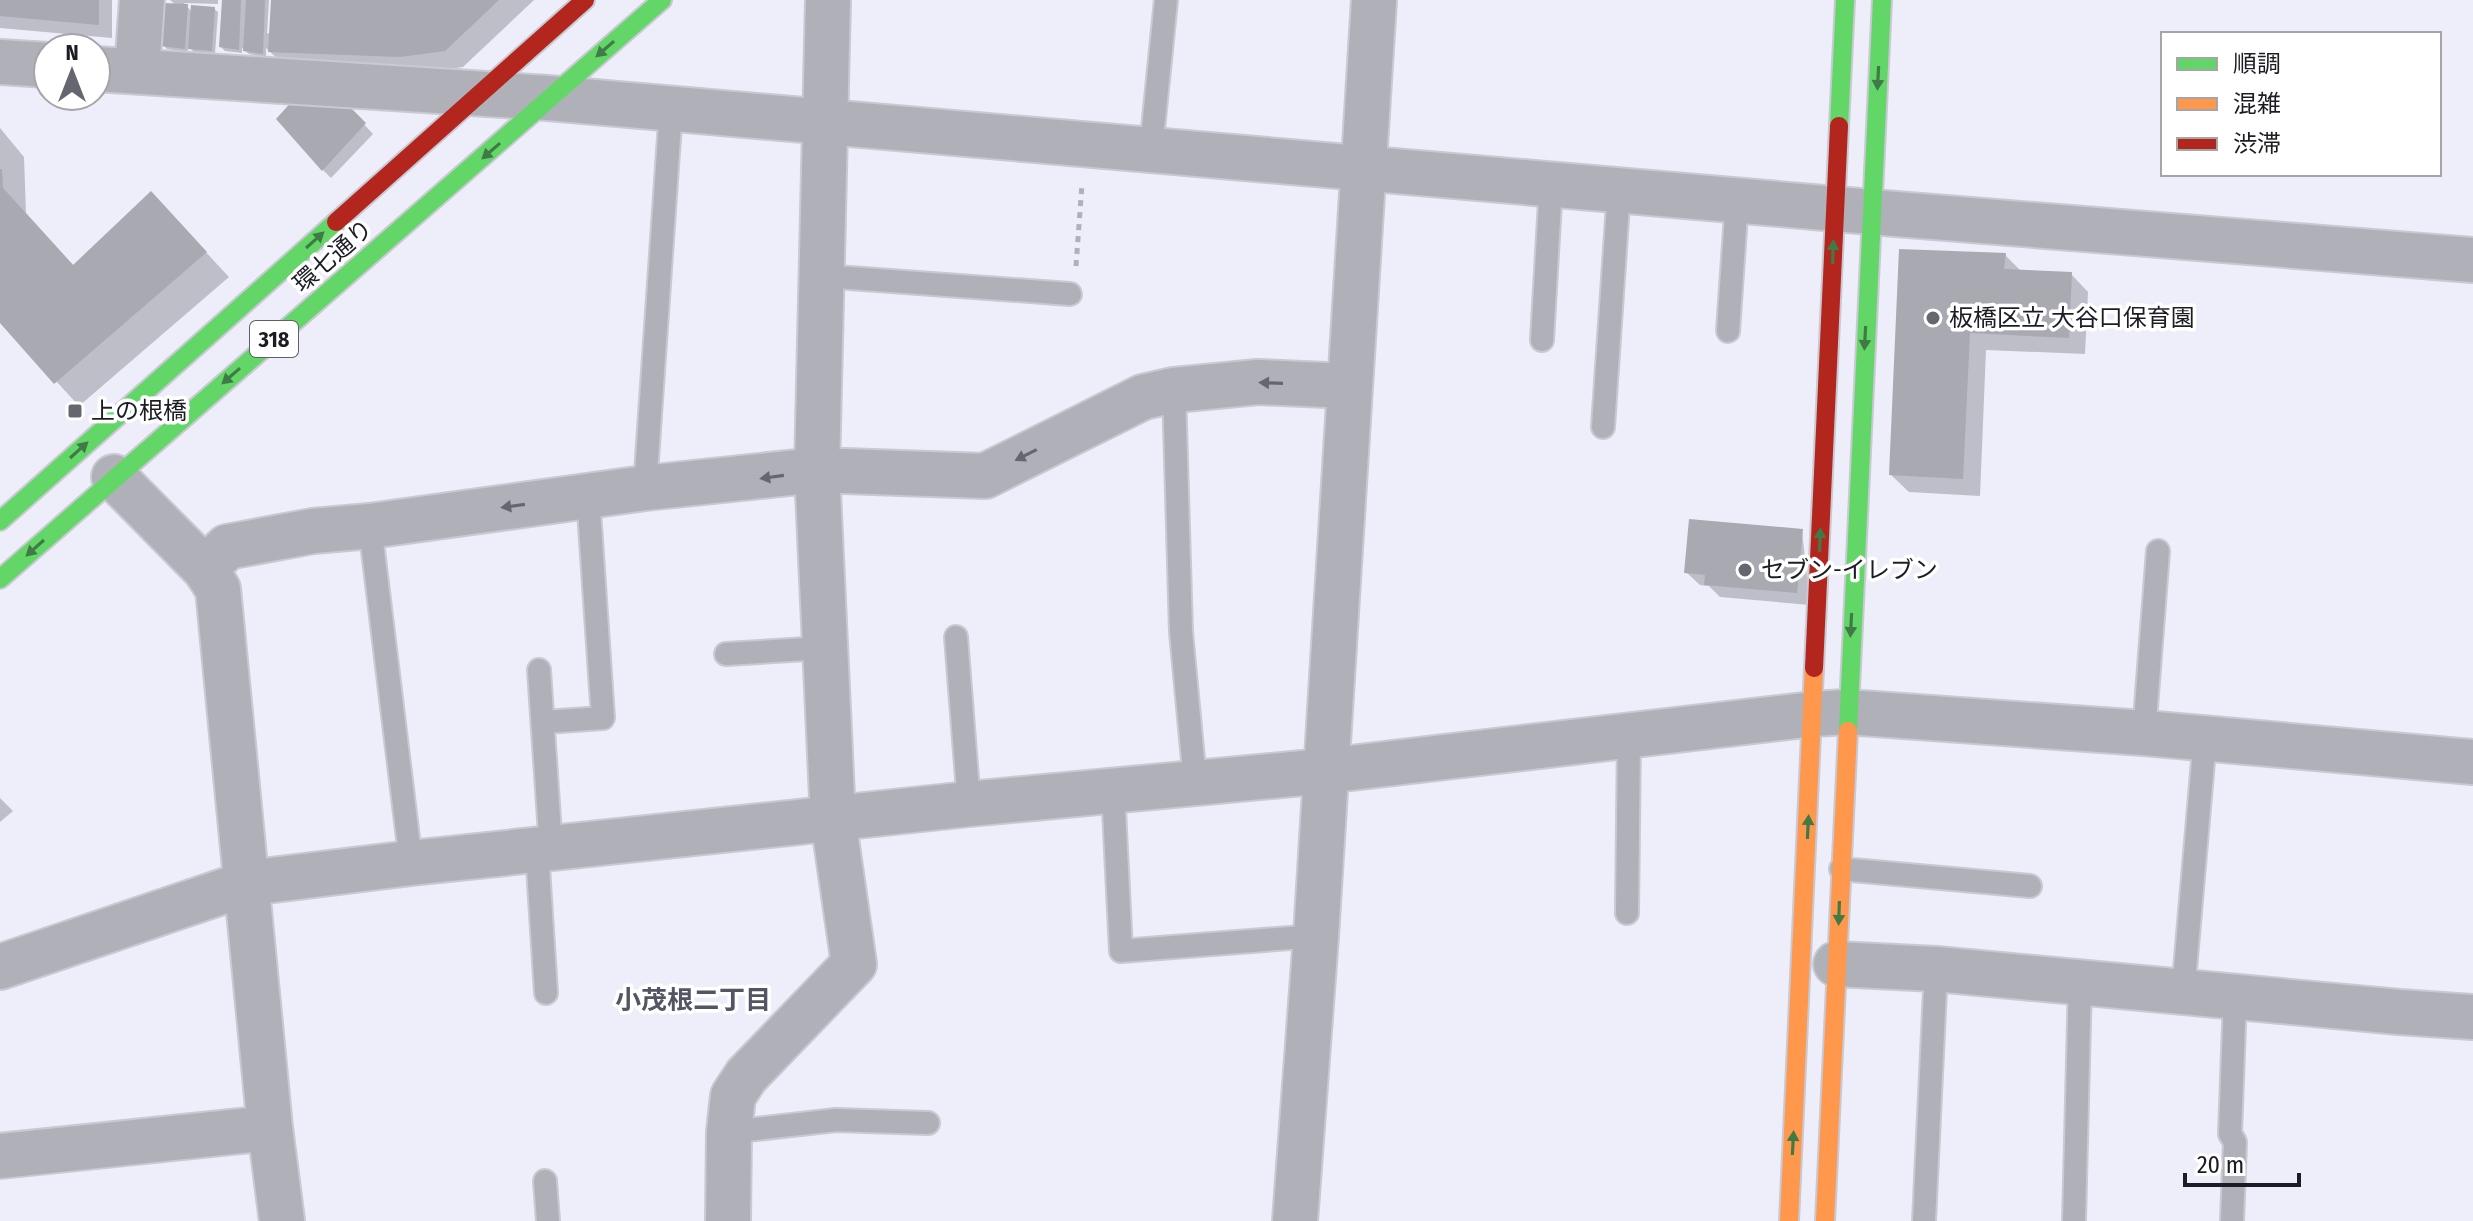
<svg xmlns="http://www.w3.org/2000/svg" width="2473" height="1221" viewBox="0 0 2473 1221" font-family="'Fira Sans Condensed','Noto Sans JP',sans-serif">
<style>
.shadow{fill:#0003}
.building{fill:#a8a9b1}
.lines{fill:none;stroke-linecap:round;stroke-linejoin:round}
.lane-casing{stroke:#c8c9d2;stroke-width:26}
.street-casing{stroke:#c8c9d2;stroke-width:48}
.fast-casing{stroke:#c8c9d2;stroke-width:22}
.slow-casing{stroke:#c8c9d2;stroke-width:22}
.jam-casing{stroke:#c8c9d2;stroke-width:22}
.path{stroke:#afb0b8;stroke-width:5;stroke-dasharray:6 6;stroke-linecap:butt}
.lane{stroke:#afb0b8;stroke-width:22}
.street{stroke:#afb0b8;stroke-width:44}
.fast{stroke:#63d668;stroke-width:18}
.slow{stroke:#ff974d;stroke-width:18}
.jam{stroke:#b3261e;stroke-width:18}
.oneway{fill:#407a46}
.oneway2{fill:#66666e}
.poi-dot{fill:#65666f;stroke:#fff;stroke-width:3}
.labels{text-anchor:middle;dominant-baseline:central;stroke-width:7;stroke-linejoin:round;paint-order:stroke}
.shield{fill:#fff;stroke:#606166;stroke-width:2}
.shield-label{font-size:22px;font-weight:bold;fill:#1c1d24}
.street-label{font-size:24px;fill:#1c1d24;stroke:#fff}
.poi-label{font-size:24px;fill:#1c1d24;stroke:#fff;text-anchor:start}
.neighbourhood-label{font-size:26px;font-weight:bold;fill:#535565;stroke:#fff}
</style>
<rect width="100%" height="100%" fill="#edeef9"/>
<!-- shadow -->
<path class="shadow" d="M0,0h112v38l-112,-10z
M170,0h48v4l-34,-1 8,9 22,-3 4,3 -3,42 -21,-2 -6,-6v6l-21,-3 -4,-4 13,-40z
M224,0h45l-2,33 4,1 2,-34h261l-71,67 -44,6 -132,-5 -21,-20v9l-17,-3 -7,-6v5l-17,-2 -4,-4z
M349,108l24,26 -42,44 -8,-8z
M0,128l24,29 2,56 48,53 100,-48 55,59 -150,129 -79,-86z
M2005,255l17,17 49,2 17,18 -3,62 -99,-4 -6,146 -71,-4 -18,-17z
M1802,531l8,74 -90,-8 -11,-11 -9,-1 -14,-13z
M0,798l13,13 -13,11z"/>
<!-- building -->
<path class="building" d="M0,0h99v25l-99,-9z
M222,0h19l-2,50 -20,-3z
M246,0h19l-2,54 -20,-3z
M271,0h228l-54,51 -45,6 -132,-5z
M163,3l25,1 -3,45 -24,-3z
M191,5l24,2 -3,44 -24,-2z
M294,99l56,8 16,16 -44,48 -46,-52z
M0,169h2l1,19 70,77 78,-74 56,61 -153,132 -54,-61z
M1899,249l107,4 -2,16 68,3 -3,66 -99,-5 -7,146 -74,-4z
M1689,519l114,10 -6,64 -93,-8 1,-10 -21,-2z"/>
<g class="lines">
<!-- lane casing -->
<g class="lane-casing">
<path id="lane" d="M1151,149l15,-149
M822,276l248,18
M1728,331l9,-131
M1542,340l9,-156
M1174,390l7,242 14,149
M1603,427l16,-238
M645,488l26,-380
M370,526l41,337
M956,637l13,167
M726,654l98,-6
M539,670l12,179
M544,722l59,-4 -15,-222
M2144,733l14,-182
M1113,790l8,161 195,-15
M537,851l9,142
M1841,869l189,17
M1627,913l2,-178
M2183,993l22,-255
M729,1132l107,-12 92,3
M545,1181l3,40
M1924,1221l12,-252
M2074,1221l6,-240
M2232,1221l3,-79 -5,-8 5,-137"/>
</g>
<!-- street casing -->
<g class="street-casing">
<path id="street" d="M0,62l48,3
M96,69l452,29 1323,114 602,48
M137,71l5,-71
M114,477l91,92 13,20 52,539 12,93
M205,569l22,-22 86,-16 57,-5 275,-38 172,-18 168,6 158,-79 31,-7 84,-8 91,4
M1836,964l100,5 463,43 74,5
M0,967l248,-84 163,-20 558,-59 356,-33 488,-57 34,-2 297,21 329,29
M0,1156l270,-28
M728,1221l1,-89 4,-36 13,-20 108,-112 -21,-145 -16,-349 11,-470
M1295,1221l21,-285 58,-936"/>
</g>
<!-- fast casing -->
<g class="fast-casing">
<path id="fast" d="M1839,126l6,-126
M0,521l336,-299
M0,579l662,-579
M1848,731l34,-731"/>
</g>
<!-- slow casing -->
<g class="slow-casing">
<path id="slow" d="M1789,1221l25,-553
M1825,1221l23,-490"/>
</g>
<!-- jam casing -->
<g class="jam-casing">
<path id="jam" d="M336,222l249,-222
M1814,668l25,-542"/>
</g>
<!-- path -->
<path class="path" d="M1076,266l6,-82"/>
<!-- lane -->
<use href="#lane" class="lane"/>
<!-- street -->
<use href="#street" class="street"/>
<!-- fast -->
<use href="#fast" class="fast"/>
<!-- slow -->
<use href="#slow" class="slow"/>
<!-- jam -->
<use href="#jam" class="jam"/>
</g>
<!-- one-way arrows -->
<defs><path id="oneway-solid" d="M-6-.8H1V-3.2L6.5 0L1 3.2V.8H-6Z" transform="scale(2)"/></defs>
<g class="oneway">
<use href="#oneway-solid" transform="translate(605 49) rotate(139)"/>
<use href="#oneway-solid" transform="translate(1878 78) rotate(93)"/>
<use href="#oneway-solid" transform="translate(491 151) rotate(139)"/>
<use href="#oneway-solid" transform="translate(315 240) rotate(-42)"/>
<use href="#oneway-solid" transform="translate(1833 252) rotate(-88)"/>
<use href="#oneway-solid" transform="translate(1865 338) rotate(93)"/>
<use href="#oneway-solid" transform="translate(231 376) rotate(139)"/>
<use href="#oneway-solid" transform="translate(79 450) rotate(-42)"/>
<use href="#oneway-solid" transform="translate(1820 540) rotate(-88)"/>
<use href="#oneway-solid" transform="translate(35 548) rotate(138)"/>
<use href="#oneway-solid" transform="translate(1851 625) rotate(93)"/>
<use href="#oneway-solid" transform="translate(1808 827) rotate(-87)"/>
<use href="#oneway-solid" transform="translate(1839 913) rotate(92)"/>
<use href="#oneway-solid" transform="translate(1793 1143) rotate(-87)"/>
</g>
<g class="oneway2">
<use href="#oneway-solid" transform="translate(1271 383) rotate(-178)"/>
<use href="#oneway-solid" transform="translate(1026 455) rotate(153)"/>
<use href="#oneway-solid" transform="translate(772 477) rotate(172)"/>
<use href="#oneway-solid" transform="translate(513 506) rotate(172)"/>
</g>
<!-- markers -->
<g class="poi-dot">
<circle cx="1933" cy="318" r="8"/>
<rect x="67" y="403" width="16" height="16" rx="4"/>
<circle cx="1745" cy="570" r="8"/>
</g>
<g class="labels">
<!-- shield labels -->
<rect class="shield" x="250" y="321" width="48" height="36" rx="6"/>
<g class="shield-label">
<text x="274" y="339">318</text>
</g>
<!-- street labels -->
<g class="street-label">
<text transform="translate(333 256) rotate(-41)">環七通り</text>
</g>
<!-- poi labels -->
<g class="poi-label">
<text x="1949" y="318">板橋区立 大谷口保育園</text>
<text x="91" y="411">上の根橋</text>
<text x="1761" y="570">セブン-イレブン</text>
</g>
<!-- neighbourhood labels -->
<g class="neighbourhood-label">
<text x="693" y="1000">小茂根二丁目</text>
</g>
</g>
<!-- legend -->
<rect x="2161" y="32" width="280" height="144" fill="#ffffff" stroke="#a4a5a7" stroke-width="2"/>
<rect x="2177" y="58" width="40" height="12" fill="#63d668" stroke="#a4a5a7" stroke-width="2"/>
<text x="2233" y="72" font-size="24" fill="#1c1d24">順調</text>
<rect x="2177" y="98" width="40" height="12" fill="#ff974d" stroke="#a4a5a7" stroke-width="2"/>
<text x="2233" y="112" font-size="24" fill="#1c1d24">混雑</text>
<rect x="2177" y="138" width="40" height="12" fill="#b3261e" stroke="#a4a5a7" stroke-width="2"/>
<text x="2233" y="152" font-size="24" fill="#1c1d24">渋滞</text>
<!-- north arrow -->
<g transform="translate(72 72)"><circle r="38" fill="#ffffff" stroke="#a4a5a7" stroke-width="2"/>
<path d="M0-6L14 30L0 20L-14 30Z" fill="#65666f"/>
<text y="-12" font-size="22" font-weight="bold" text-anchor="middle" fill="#1c1d24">N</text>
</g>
<!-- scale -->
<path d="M2185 1173v12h114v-12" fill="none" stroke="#1c1d24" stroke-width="4"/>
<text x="2197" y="1173" font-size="24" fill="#1c1d24" stroke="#ffffff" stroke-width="6" paint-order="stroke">20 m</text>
</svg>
